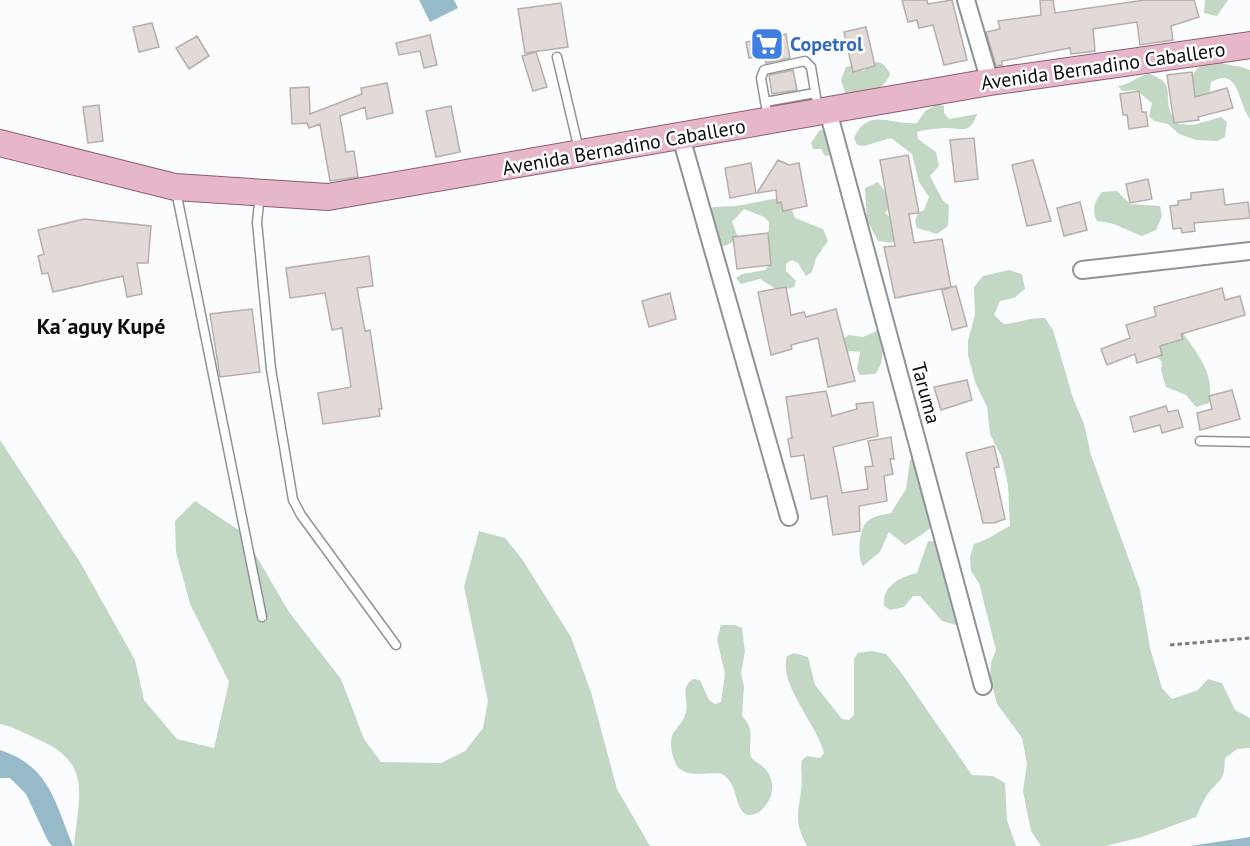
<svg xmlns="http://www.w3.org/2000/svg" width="1250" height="846" viewBox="0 0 1250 846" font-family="'PT Sans',sans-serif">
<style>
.green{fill:#c3d8c4}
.water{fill:#97bac8}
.building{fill:#e1dad6;stroke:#b6afab;stroke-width:1.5}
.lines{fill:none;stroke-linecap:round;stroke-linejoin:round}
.lane-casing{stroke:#8e9398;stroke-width:11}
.street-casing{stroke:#8e9398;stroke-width:20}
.primary-casing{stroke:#8e5c71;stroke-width:28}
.path{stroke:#7b7d7f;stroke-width:3;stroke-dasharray:4.5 3;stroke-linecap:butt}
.lane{stroke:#fff;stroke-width:8}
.street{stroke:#fff;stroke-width:16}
.primary{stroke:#e6b7ca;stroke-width:26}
.labels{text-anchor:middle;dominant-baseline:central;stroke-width:5;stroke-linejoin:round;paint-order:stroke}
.shop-label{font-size:20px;font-weight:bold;fill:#366cbe;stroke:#fff;text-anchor:start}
.street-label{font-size:20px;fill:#0a0c0e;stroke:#fff}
.quarter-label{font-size:22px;font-weight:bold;fill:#0a0c0e;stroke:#fff}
</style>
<rect width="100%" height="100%" fill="#fafcfe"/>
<!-- green -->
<path class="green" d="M1205,0h23l-11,16 -13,-3z
M1215,60c13,7 23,4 35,10v49c-13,-18 -11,-53 -39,-37l-2,14 -18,2c1,-24 0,-31 24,-38z
M874,62c9,0 12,4 16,12 -6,18 -26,20 -43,25l-6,-19 5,-13 7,-2 4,6h7z
M1150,74c26,10 14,19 20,37 1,4 6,9 9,13l14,1 28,-8 6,5 -2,15 -7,4 -22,-1 -17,-6 -11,-10 -14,-3 -5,-5 3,-13 -16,-13 -14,1 -4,-5c12,-1 20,-11 32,-12z
M938,104l6,2v7l5,6 28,-5c-7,21 -15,14 -31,14 -4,0 -25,2 -29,4l1,7 18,13 3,14 -9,10 13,25 6,4 -1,21 -11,8 -20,-6 -2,-7 3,-8 6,-3 5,-13 -10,-15 -7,-28 -21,-16 -27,8 -7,-1 -3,-7c14,-32 38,-12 63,-15l8,-12z
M825,128l7,27 -7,1 -4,-7h-8l-2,-6 8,-12z
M878,182l15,20 -8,11 5,4 6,20 -4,6 -14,-2 -11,-21 -2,-32z
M1117,191l13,13 30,2 2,10 -6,14 -14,6c-16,-6 -27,-14 -45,-15 -6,-10 -2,-21 5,-29z
M773,199h15l7,19 28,11 5,12 -12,17 -4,14 -6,4 -8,-13 -6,-3 -6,4v7l10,10 -2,6 -15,4 -19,-12 -19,5 -5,-6 6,-4 23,-4 4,-6 -3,-28 3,-6v-8l-5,-5 -20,-8 -12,13 6,15c-12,12 -19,11 -34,7l-7,-12 -1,-9 17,-16 23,-1z
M1009,270l13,4 3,15 -11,9 -14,3 -6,14 10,9c15,-1 26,-7 41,-6l8,12 20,68 11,26 7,31 49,135 10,58 12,40 10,11 26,-9 10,-11 14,4 13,27 15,8v30l-13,1 -12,9c-1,21 -2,19 -15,33 -6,7 -10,18 -14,26l-54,20 -36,9h-65l-10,-15 -8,-40 4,-27 -5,-26 -25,-34 -7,-27 1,-14 5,-13 -17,-67 -8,-12 -1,-14 4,-13c14,-4 24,-12 36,-18l-2,-41 -6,-27 -12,-24 -3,-27 -12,-25 -7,-27v-14l7,-27 -1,-27 9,-11z
M879,330c5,12 6,34 -4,44l-15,1 -3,-6 3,-17 -10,-1 -10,4 -4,-12 13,-8 14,2z
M1183,333c16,23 32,41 26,70l-13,4 -10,-12 -20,-8 -5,-17 1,-8 -10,-10 -2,-14z
M0,440l80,122 55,98 9,40 33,39 37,9 15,-66 -39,-78 -14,-52 -1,-31 20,-20 48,32 46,79 52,67 23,60 17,23 60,1 24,-12 18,-23 5,-27 -24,-114 15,-56 26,7 17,21 49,78 20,55 26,97 33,57h-576c5,-53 19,-84 -39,-108 -11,-5 -23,-12 -35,-14z
M917,457l17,68c-4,4 -24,18 -29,20l-16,-13 -9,20 -17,14c-6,-8 -4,-33 2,-42 6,-8 17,-9 26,-11l15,-24 4,-29z
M928,541l14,1 21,80 -7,3 -14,-4 -22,-25h-7l-9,11 -14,3 -6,-4c-2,-21 17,-29 33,-33z
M721,625h14l7,3 3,23 -4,22 3,14 -2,29c15,15 5,24 9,41 4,5 7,5 11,9 13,11 13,27 4,39 -6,8 -10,10 -20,10 -12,-10 -8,-28 -21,-39 -8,-7 -29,3 -44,-6 -8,-5 -12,-26 -9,-34 4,-9 12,-14 14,-24 3,-14 -7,-23 7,-33l7,1 9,20 6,4 6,-2 4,-28 -8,-35z
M872,651l14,3 14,17 72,104 21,1 12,7 2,37 9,26h-209c-13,-24 -9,-31 -6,-56 2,-10 -1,-20 1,-30l5,-4 13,2 4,-5c-7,-29 -46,-69 -37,-97l7,-3 14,4 7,28 27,34 7,1 5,-5v-56l4,-6z"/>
<!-- water -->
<path class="water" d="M419,0h35l4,8 -28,14z
M0,750c50,16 55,53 73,96h-21l-4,-5 -22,-47 -16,-16h-10z
M1250,837v9h-60z"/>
<!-- building -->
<path class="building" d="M902,0h25l1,4 24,-4 15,60 -23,5 -11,-40 -14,3 -2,-8 -9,2z
M1040,0h13l2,13 90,-13h49l5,17 -28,9 2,14 -33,5 -3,-23 -44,7 2,22 -24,3 -1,-6 -68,13v4l-6,1 -10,-34 14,-3 -2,-8 43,-6z
M561,3l7,44 -43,6 -7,-44z
M152,23l7,24 -20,5 -6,-25z
M866,27l9,39 -22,6 -9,-40z
M786,34l4,24 -24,5 -2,-8 -15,3 -3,-16z
M430,35l7,30 -13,3 -4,-17 -21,4 -3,-12z
M197,36l12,20 -20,13 -13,-21z
M536,52l11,35 -14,4 -11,-35z
M793,70l4,20 -25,4 -3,-19z
M1192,72l3,25 32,-9 6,20 -35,9 1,3 -25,3 -7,-48z
M387,83l6,30 -26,6 -2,-12 -25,9 6,36 8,-1 4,26 -28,4 -10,-57 -11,4 -2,-5 -15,1 -2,-36 19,-1 1,27 52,-20 -1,-6z
M1139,91l3,21h4l2,14 -19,3 -2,-14h-4l-3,-21z
M99,105l4,36 -15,2 -5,-36z
M451,106l9,46 -24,5 -10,-46z
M974,138l4,41 -23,3 -5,-42z
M908,155l11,58 -10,1 5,29 28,-4 9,48 -56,11 -11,-51 11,-1 -15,-86z
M778,160l11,5 10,-2 8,43 -24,5 -2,-9 -4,1 -1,-13 -19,3z
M1033,160l18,61 -24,5 -15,-61z
M751,163l5,30 -26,5 -5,-30z
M1148,179l4,20 -22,4 -4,-19z
M1223,189l2,16 23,-3 2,16 -56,5 1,8 -13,2 -1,-5 -8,1 -3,-23 8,-1v-4l13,-2v-6z
M1080,202l7,28 -23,6 -7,-28z
M84,219l67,7 -3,37h-11l5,31 -15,3 -4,-21 -70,16 -5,-19 -6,1 -4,-18 6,-2 -6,-24z
M768,233l3,32 -34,4 -4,-32z
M369,256l4,30 -16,2 8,43 5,-1 12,79h-3l1,7 -57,8 -5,-31 33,-6 -9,-59 -10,2 -7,-37 -35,5 -4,-30z
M956,286l11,40 -15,4 -10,-40z
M786,287l5,28 13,-3 2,5 30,-8 19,72 -27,6 -10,-49 -27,7 1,4 -21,6 -13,-63z
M1222,288l3,12 15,-4 5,19 -64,19 2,5 -23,7 2,9 -25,8 -2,-9 -28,11 -6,-16 29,-11 -4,-13 30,-9 -2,-9z
M670,293l6,26 -27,8 -7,-26z
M252,309l8,63 -40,5 -10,-63z
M967,380l5,20 -31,10 -7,-23z
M1232,390l8,29 -40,11 -3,-17 15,-4 -3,-13z
M826,391l6,25 25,-7 -1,-5 17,-2 5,34 -45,11 9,46 26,-4 -3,-22 8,-1 -5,-25 23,-4 3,22h-4l3,15 -9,2 3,25 -28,5 1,25 -27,4 -6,-39 -16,3 -7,-44 -13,2 -3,-18 4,-1 -6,-41z
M1166,406l2,6 10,-2 5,17 -21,6 -2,-8 -26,7 -4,-15z
M994,446l5,21 -5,1 11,51 -11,4h-11l-17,-70z"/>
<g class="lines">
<!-- lane casing -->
<g class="lane-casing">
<path id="lane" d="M557,57l22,93
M765,102l50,-9
M768,118l-7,-40 3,-8 41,-9 6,6 7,42
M176,191l86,426
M260,194l-3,28 14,147 22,131 8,15 95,130
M1200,441l50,1"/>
</g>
<!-- street casing -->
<g class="street-casing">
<path id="street" d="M966,0l24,82
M828,111l155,575
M681,137l108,380
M1082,270l168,-19"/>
</g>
<!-- primary casing -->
<g class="primary-casing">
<path id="primary" d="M0,143l175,44 153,10 662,-115 260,-37"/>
</g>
<!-- path -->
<path class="path" d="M1170,645l80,-7"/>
<!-- lane -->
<use href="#lane" class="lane"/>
<!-- street -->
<use href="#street" class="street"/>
<!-- primary -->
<use href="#primary" class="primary"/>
</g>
<!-- icons -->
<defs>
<g id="supermarket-square" transform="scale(1.725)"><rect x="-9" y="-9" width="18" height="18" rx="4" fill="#3f7fe0" stroke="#fff"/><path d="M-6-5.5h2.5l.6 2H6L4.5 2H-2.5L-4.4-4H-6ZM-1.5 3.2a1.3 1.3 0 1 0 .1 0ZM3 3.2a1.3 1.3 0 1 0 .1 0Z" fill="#fff"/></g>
</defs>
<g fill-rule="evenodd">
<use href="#supermarket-square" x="767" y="44"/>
</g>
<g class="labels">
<!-- shop labels -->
<g class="shop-label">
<text x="790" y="44">Copetrol</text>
</g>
<!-- street labels -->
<g class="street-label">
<text transform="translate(1103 66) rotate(-8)">Avenida Bernadino Caballero</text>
<text transform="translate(624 147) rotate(-10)">Avenida Bernadino Caballero</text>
<text transform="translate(926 393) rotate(75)">Taruma</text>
</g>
<!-- quarter labels -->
<g class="quarter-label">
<text x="101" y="326">Ka´aguy Kupé</text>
</g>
</g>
</svg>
